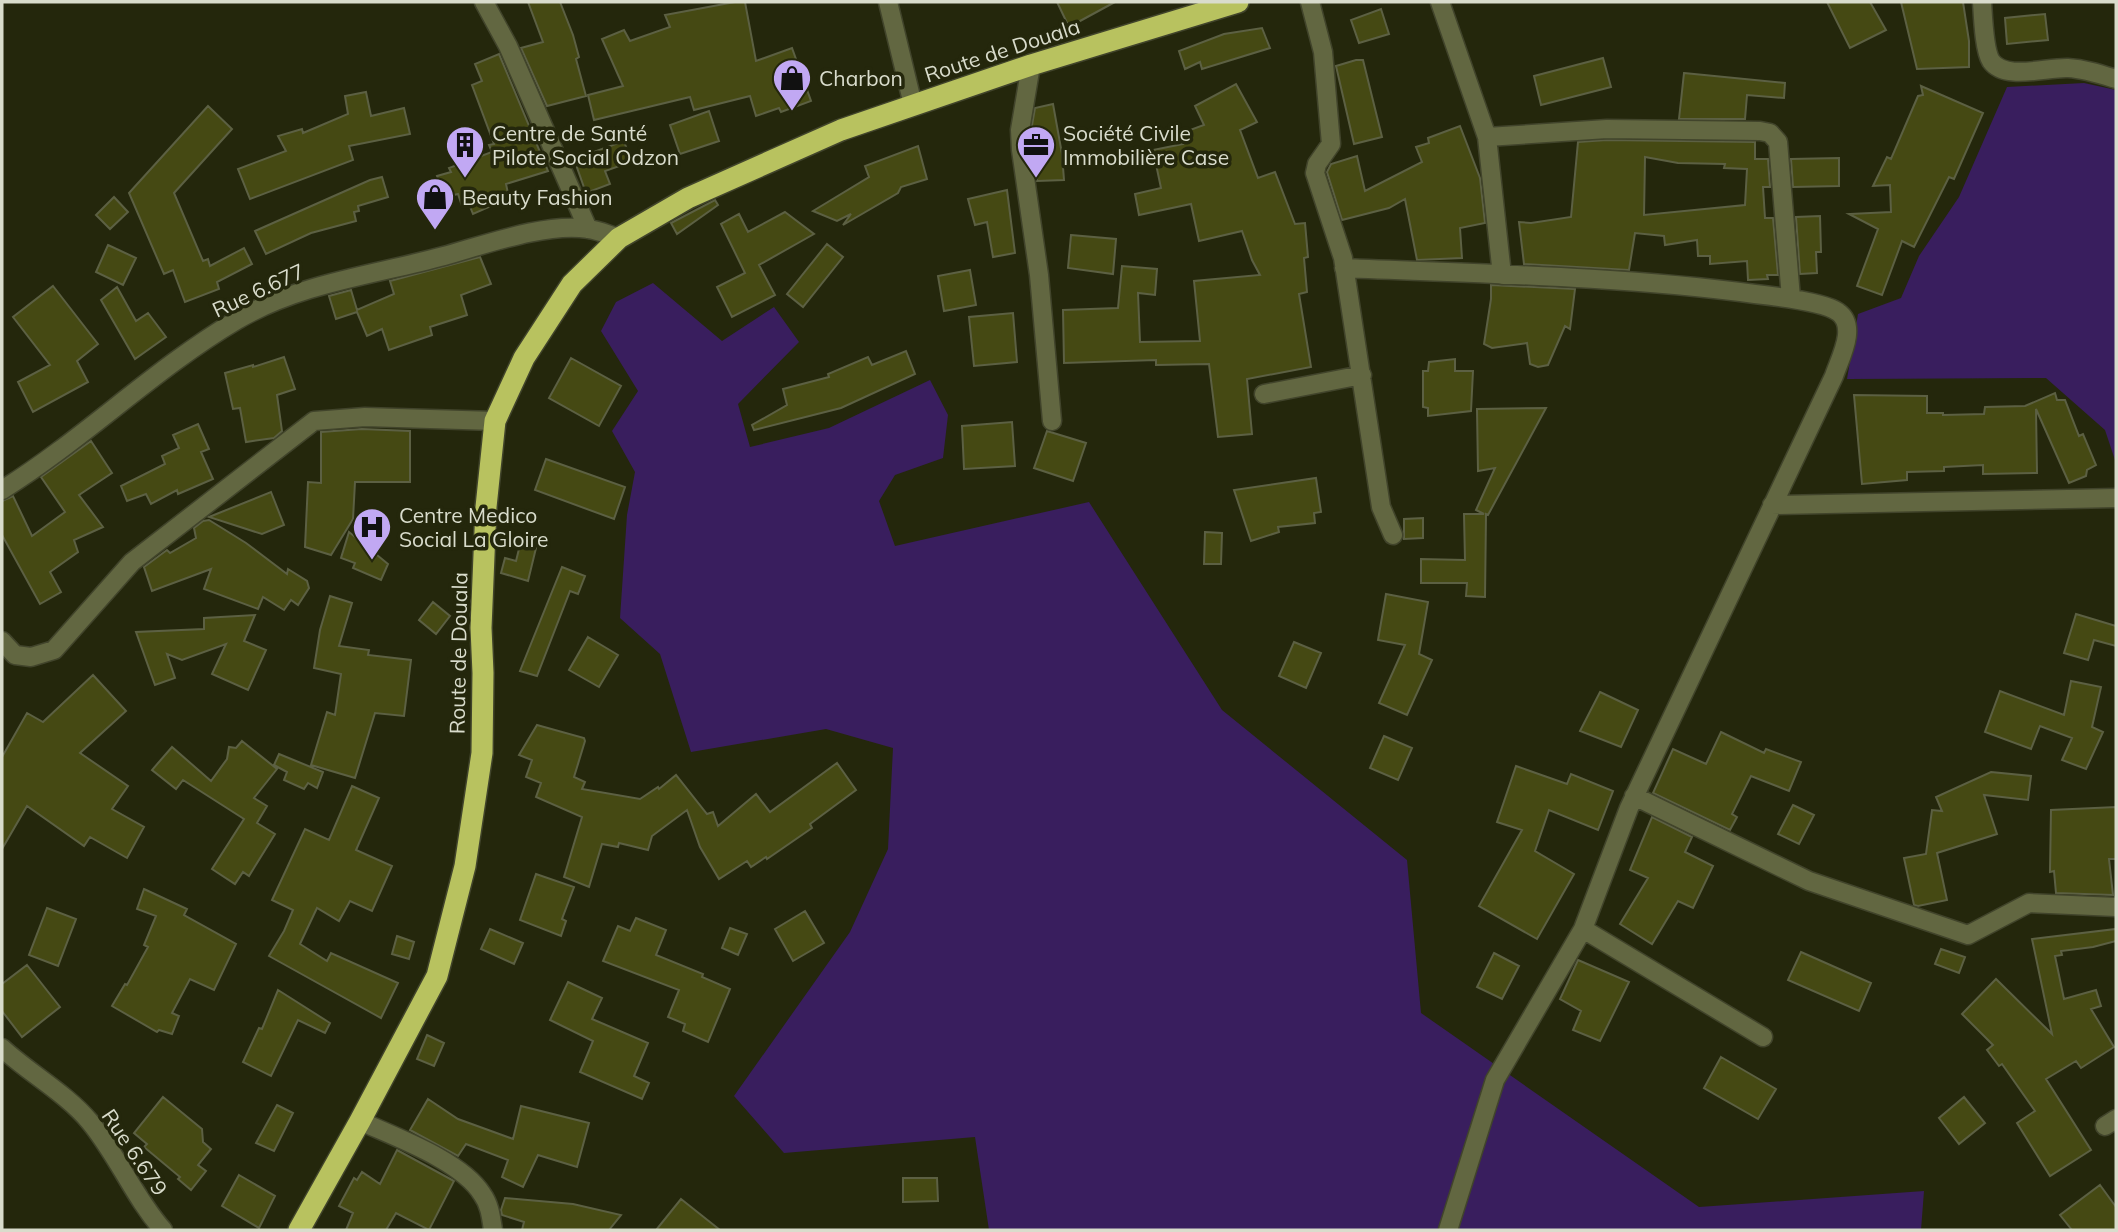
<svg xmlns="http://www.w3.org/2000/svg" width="2118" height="1232" viewBox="0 0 2118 1232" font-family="Mulish,sans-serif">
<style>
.green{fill:#391e5e}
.building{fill:#454913;stroke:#5c6043;stroke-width:2;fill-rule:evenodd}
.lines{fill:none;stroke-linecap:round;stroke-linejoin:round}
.minor-casing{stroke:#41442b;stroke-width:21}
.highway-casing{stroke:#41442b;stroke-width:24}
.minor{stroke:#626741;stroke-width:18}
.highway{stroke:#b8c25f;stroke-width:21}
.labels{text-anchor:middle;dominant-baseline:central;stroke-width:7;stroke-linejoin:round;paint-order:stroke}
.street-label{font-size:21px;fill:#d9dccc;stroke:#24270c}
.poi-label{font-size:21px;fill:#d9dccc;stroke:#24270c;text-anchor:start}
</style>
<rect width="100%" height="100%" fill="#24270c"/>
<!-- green -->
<path class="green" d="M2084,83l32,7v373l-11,-33 -59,-52 -199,1 11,-65 43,-16 18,-42 40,-59 48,-110z
M653,283l69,58 52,-34 25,35 -61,62 12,43 79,-19 101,-48 18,35 -5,43 -48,17 -16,26 16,45 194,-44 133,208 185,150 14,153 278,194 225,-16 -3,39h-932l-14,-93 -191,16 -50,-57 116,-164 38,-83 5,-101 -67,-19 -135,23 -31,-98 -40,-36 7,-103 8,-43 -23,-41 26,-40 -37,-60 15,-29z"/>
<!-- building -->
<path class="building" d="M528,2h32l13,33 6,22 -3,2 10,37 -39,10 -26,-58 22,-6z
M735,2h10l11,59 36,-13 19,53 -30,11 -2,-4 -23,8 -6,-20 -56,14 -4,-13 -96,23 -6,-25 35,-9 -21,-47 22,-9 6,11 40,-14 -5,-12z
M1057,2h58l-46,25z
M1827,2h43l16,28 -36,18z
M1901,2h62l6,39v26l-52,2z
M1381,9l8,25 -30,9 -8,-23z
M2045,14l3,26 -41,4 -2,-26z
M1262,28l8,20 -68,21 -2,-7 -15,7 -6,-18 45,-17z
M499,54l49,117 -42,13 3,14 -36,16 -4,-10 -7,2 -4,-12 -13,3 -8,-21 14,-4 -2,-4 43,-16 -3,-7 5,-1 -22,-59 10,-4 -7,-17z
M1603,58l8,29 -70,18 -7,-29z
M1356,60h7l19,77 -28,7 -18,-78z
M1684,73l101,10 -1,15 -37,-3 -2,24h-66z
M1236,84l21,38 -17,8 18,48 17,-6 20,52 10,-1 3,34 -4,1 3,34 -8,2 12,73 -64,12 5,55 -34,3 -9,-73 -53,1v-5l-92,3 -1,-53 55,-2 4,-42 35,3 -2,26 -17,-2 2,49 60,-1 -6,-60 66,-6 -8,-15 -10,-29 -43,10 -8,-37 -52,11 -4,-21 26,-6 -8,-38 30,-6 -4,-10 25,-9 -9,-19z
M1921,86l62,27 -29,66 -5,-2 -35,70 -12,-6 -20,54 -25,-9 21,-57 -29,-15 42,-2 -1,-27 -17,1 14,-29 4,2 27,-63 5,-1z
M366,92l5,24 33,-8 6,26 -61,12 4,14 -103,39 -12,-30 48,-18 -8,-15 24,-7 1,4 45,-19 -3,-18z
M1053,104l9,50 2,26 -27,1 -6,-50 4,-23z
M208,106l24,23 -58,64 29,68 5,-2 2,7 34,-18 8,16 -35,18 2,7 -34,13 -12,-32 -9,4 -35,-81z
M709,111l10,30 -39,13 -10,-29z
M1460,126l20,52 5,45 -25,5 2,30 -45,2 -12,-61 -16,9 -47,12 -15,-48 4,-8 26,-8 8,35 57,-29 -6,-15 13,-4 -1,-5z
M1607,140l148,2v17h13l2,28h-7l2,31h8l5,57h-11l1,4 -20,1 -1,-19 -37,3v-8h-12l-1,-16 -32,5 -1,-9 -29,-3 -6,37 -105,-6 -5,-42 12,1 40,-6 7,-75zM1645,157l33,6 47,1 -1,4 23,1 -2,36 -101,10z
M624,141l7,21 -26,9 5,13 -24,9 -12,-34z
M918,146l9,33 -26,8 -3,6 -55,32 8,-11 -14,7 -24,-10 56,-34 -4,-11z
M1839,158v28l-46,1 -2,-28z
M382,177l6,20 -30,9 1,5 -5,1 2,9 -45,12 -45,21 -11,-23 115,-51z
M1007,190l8,63 -22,4 -6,-35 -12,3 -7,-26z
M114,197l14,15 -18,17 -14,-14z
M715,200l3,5 -41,29 -6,-11z
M785,212l29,22 -55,31 16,30 -43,22 -15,-30 28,-14 -24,-49 18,-10 9,18z
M1820,216l1,36h-5l1,21 -17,1 -4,-57z
M1071,235l45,4 -3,35 -45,-6z
M827,244l16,13 -40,50 -16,-13z
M108,245l28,13 -13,27 -27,-13z
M480,257l11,27 -30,11 6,20 -37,12 2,8 -43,15 -7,-21 -15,7 -10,-24 -21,7 -7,-23 22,-6 6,20 37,-16 -4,-13z
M970,270l6,35 -32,6 -6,-35z
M1491,285l84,4 -5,40 -5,-3 -17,39 -10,2 -8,-3 -3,-21 -35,5 -8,-4 7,-45z
M53,286l45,58 -21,17 11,21 -55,30 -15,-30 32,-17 -37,-48z
M117,287l19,34 12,-8 18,24 -31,22 -34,-59z
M1013,313l4,49 -43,4 -5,-49z
M906,351l9,23 -74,34 -87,22 -2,-5 35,-20 -4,-16 46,-12 -1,-3 40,-17 4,8z
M284,357l11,32 -18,6 5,36 -8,7 -28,4 -6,-34 -7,1 -8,-36 28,-8v2z
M571,358l50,28 -22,40 -50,-28z
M1455,359v12h18l-2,40 -43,5v-8l-5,-1v-36h5l1,-9z
M2055,393l2,7h8l14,36 4,-2 13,31 -9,5 -1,6 -17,7 -33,-74 1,64 -54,1v-9l-39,2v4l-37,1v8l-45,4 -8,-89 73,1v17h16v2l41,-1 1,-7 40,-1z
M1546,408l-58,107 -2,-1 -1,83 -19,-1 1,-13h-46v-24l44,1 -1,-46h20l-8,-4 19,-42 -17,3 -1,-62z
M1012,422l3,44 -51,3 -2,-43z
M198,424l11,25 -8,3 12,27 -35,15 -1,-4 -26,14 -5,-10 -19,7 -6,-15 44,-22 -3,-8 17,-8 -6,-13z
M362,429l48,2v51h-55l-2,37 -22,36 -26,-8 3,-65 13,1v-51z
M1047,431l39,12 -13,38 -39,-13z
M91,441l21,32 -33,22 24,32 -29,13 4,12 -28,20 11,20 -21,12 -38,-69v-34l11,-5 19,40 33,-24 -24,-35z
M546,459l79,28 -11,32 -79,-29z
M1316,478l5,34 -7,1 1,10 -37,4 1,5 -28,9 -17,-51z
M271,492l13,33 -22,9 -53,-17z
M1423,518v20l-19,1v-20z
M209,520l37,23 41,31 1,-5 19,12 2,7 -11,17 -7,-5 -7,10 -21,-13 -5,12 -54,-20 7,-20 -59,22 -8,-24 23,-17 3,3 26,-15 -2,-10 9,-7z
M349,532l39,32 -7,16 -28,-12 2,-5 -14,-5z
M1205,532l17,1 -1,31h-17z
M520,545l16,3 -8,33 -27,-8 4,-15 11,3z
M562,567l23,9 -7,18 -8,-3 -33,85 -17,-5z
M1386,594l42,8 -9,52 13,6 -25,55 -28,-12 26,-58 -27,-5z
M330,596l22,7 -13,43 30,4 -1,5 43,5 -7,56 -29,-3 -20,65 -44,-13 16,-53 8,3 6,-41 -27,-6 6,-38z
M433,602l17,14 -14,18 -17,-14z
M2076,614l40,12v20l-22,-6 -6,20 -24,-7z
M255,615l-11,26 22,9 -18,40 -36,-16 14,-30 -44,16 -15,-6 8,24 -20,7 -19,-53 68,-3v-11z
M588,637l30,18 -19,32 -30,-17z
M1294,642l27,11 -15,35 -27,-12z
M93,675l33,36 -46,42 48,33 -16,23 32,18 -17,31 -37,-21 -6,9 -57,-40 -25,43v-92l25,-44 16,9z
M2071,681l30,6 -9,40 11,5 -17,37 -24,-9 10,-22 -32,-12 -9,23 -46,-17 15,-41 64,24z
M1600,692l38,18 -17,37 -41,-16z
M537,725l47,13 1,3 -11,36 11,5 -3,7 58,10 18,-12 1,2 17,-14 31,39 6,-2 5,14 38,-32 14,18 67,-49 19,27 -46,34 2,4 -45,31 -1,-2 -15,10 -4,-6 -28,18 -19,-32 -13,-37 -35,26 -4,14 -29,-7 -1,4 -16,-3 -13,43 -25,-10 18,-60 -46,-20 5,-14 -15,-6 6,-17 -13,-5z
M1721,732l43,21 2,-4 35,13 -12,29 -38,-15 -19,38 5,3 -7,13 -77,-37 20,-44 33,15z
M1384,736l28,12 -14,32 -28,-12z
M242,741l35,28 -23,29 13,8 -10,17 18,11 -26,42 -6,-4 -8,12 -23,-15 32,-50 -61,-39 -7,9 -24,-19 20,-23 39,34 16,-22 2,-12 7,1z
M279,754l44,18 -6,16 -9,-5 -4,6 -20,-9 3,-8 -13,-7z
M1516,766l51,18 4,-10 42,17 -15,39 -49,-20 -14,41 39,23 -37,65 -58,-33 43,-76 -25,-8z
M1991,772l40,4 -3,24 -44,-5 13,39 -60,19 10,47 -29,6 -4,-1 -10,-47 22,-4 6,-44 10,1 -6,-14z
M352,786l27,12 -23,52 36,16 -20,45 -22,-10 -11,20 -22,-13 -17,36 27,17 4,-8 67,30 -17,35 -112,-62 15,-25 9,-21 -21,-10 33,-71 24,11z
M1793,805l21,10 -15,29 -21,-10z
M2116,807v52h-7l4,36 -57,-2 -2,-22 -4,1 1,-62z
M1652,817l40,20 -7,15 28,14 -20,42 -15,-7 -26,43 -32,-20 28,-46 -18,-8z
M536,874l38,13 -12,32 4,2 -5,15 -41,-16z
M144,889l43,20 -3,6 52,29 -22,46 -24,-11 -18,34 7,3 -7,18 -13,-4 -2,2 -45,-26 13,-22 2,1 21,-38 -4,-2 12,-29 -19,-7z
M47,908l29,11 -18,47 -29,-11z
M805,911l19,32 -31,18 -18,-32z
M636,918l30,12 -10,25 47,19 -1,3 28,12 -22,53 -25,-11 2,-7 -17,-7 11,-27 -76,-29 15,-35 12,5z
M730,928l17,6 -9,21 -16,-7z
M490,929l33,14 -9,21 -33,-15z
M2116,929v12l-23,6 -32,4 1,4 -7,1 9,43 32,-9 5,16 -10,3 23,38 -33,21 -5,-7 -30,18 45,71 -41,26 -33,-53 18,-12 -33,-47 -3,2 -12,-16 6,-5 -31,-31 34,-35 56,55 -20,-95z
M397,936l17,6 -5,17 -17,-5z
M1941,949l24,8 -6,16 -24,-9z
M1801,952l70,31 -12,28 -71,-31z
M1494,953l25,13 -17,33 -25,-12z
M1578,960l51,22 -29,59 -27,-11 8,-19 -21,-12z
M27,965l33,42 -38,30 -20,-26v-27z
M568,982l34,16 -10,21 56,24 -14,33 15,7 -7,16 -62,-27 13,-31 -43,-21z
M278,990l52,33 -5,10 -27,-13 -27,56 -28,-14 16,-34 3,1z
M427,1035l17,8 -10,23 -17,-7z
M1721,1057l55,32 -18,30 -54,-31z
M163,1097l39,32 1,13 8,7 -13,16 8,6 -15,19 -13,-11 2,-2 -36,-30 3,-3 -13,-11z
M1964,1097l21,26 -26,21 -20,-26z
M428,1099l30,20 55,20 8,-33 68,17 -12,44 -39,-12 -15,32 -21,-10 6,-17 -42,-16 -8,12 -48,-26z
M277,1105l16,8 -19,38 -18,-8z
M397,1150l57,31 -25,49 -33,-17 -10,17h-40l7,-17 -14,-7 15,-28 3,2 5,-8 18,12z
M239,1175l36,21 -16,32 -37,-22z
M903,1178h34l1,23 -35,1z
M2100,1185l16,22v23h-44l-12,-15z
M505,1198l68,6 48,11 -12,15h-87l2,-8 -22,-7 -1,-5z
M681,1199l39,31h-64z"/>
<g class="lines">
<!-- minor casing -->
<g class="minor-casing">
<path id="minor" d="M484,2l24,44 80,183
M888,2l25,103
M1310,2l13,50 8,92 -14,20 -2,9 28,85 38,249 12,28
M1440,2l47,135 15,138
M1982,2c1,14 2,48 9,59 14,20 55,6 77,7 17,1 32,6 48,11
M1031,65l-11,65 1,20 18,125 13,146
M1487,137l120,-8 153,2 10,2 8,9 13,156
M1344,268c137,6 275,8 411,26 18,2 70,8 83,18 20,14 2,46 -4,64l-205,432 -46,121 -88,151 -47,150
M1264,394l98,-19
M2,490c82,-51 152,-121 235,-170 63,-37 137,-45 207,-64 40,-11 103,-34 144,-27 10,1 21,6 31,9
M1772,505l344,-7
M2,641l13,14 16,2 23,-7 78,-88 182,-141 51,-4 130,4
M1634,796l175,85 159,54 61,-32 87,4
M1583,929l180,108
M2,1048c27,25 65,46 88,74 28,34 44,75 73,108
M360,1121c35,16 102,40 122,73 8,11 9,23 11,36
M2105,1126l11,-7"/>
</g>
<!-- highway casing -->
<g class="highway-casing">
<path id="highway" d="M299,1230l61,-109 77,-145 28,-110 17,-113 1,-80 -2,-45 5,-121 9,-86 29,-63 48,-74 47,-46 69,-40 153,-68 190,-65 207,-63"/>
</g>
<!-- minor -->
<use href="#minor" class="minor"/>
<!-- highway -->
<use href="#highway" class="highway"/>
</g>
<!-- icons -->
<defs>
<g id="shop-pin" transform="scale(2.0125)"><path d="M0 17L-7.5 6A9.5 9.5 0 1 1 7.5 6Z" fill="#c1a8f3" stroke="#24270c"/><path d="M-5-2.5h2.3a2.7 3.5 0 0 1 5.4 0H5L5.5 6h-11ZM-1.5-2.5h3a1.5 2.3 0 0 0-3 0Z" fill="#111"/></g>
<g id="building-pin" transform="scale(2.0125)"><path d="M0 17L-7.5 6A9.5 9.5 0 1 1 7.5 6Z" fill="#c1a8f3" stroke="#24270c"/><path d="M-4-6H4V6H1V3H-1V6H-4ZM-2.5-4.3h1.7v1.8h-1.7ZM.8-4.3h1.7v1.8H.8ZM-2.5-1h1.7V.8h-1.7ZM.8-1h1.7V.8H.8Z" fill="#111"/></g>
<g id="office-pin" transform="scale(2.0125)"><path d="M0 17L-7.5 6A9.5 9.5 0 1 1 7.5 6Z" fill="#c1a8f3" stroke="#24270c"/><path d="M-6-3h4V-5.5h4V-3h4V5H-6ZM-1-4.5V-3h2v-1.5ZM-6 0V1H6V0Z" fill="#111"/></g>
<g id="hospital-pin" transform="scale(2.0125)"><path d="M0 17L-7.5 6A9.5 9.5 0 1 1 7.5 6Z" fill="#c1a8f3" stroke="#24270c"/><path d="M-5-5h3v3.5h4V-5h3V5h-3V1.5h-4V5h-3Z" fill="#111"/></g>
</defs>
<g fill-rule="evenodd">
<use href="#shop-pin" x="792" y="78"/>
<use href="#building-pin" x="465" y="145"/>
<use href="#office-pin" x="1036" y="145"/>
<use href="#shop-pin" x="435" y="197"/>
<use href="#hospital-pin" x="372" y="527"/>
</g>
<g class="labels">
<!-- street labels -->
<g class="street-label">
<text transform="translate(1002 50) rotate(-18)">Route de Douala</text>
<text transform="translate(258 290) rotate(-25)">Rue 6.677</text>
<text transform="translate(458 653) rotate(-89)">Route de Douala</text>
<text transform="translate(135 1152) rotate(56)">Rue 6.679</text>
</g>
<!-- poi labels -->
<g class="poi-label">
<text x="819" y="78">Charbon</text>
<text x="492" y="133">Centre de Santé<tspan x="492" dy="24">Pilote Social Odzon</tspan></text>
<text x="1063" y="133">Société Civile<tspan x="1063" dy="24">Immobilière Case</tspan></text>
<text x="462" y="197">Beauty Fashion</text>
<text x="399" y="515">Centre Medico<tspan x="399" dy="24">Social La Gloire</tspan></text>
</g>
</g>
<!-- border -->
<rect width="2118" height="1232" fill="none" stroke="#d9dccc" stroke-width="7"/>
</svg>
